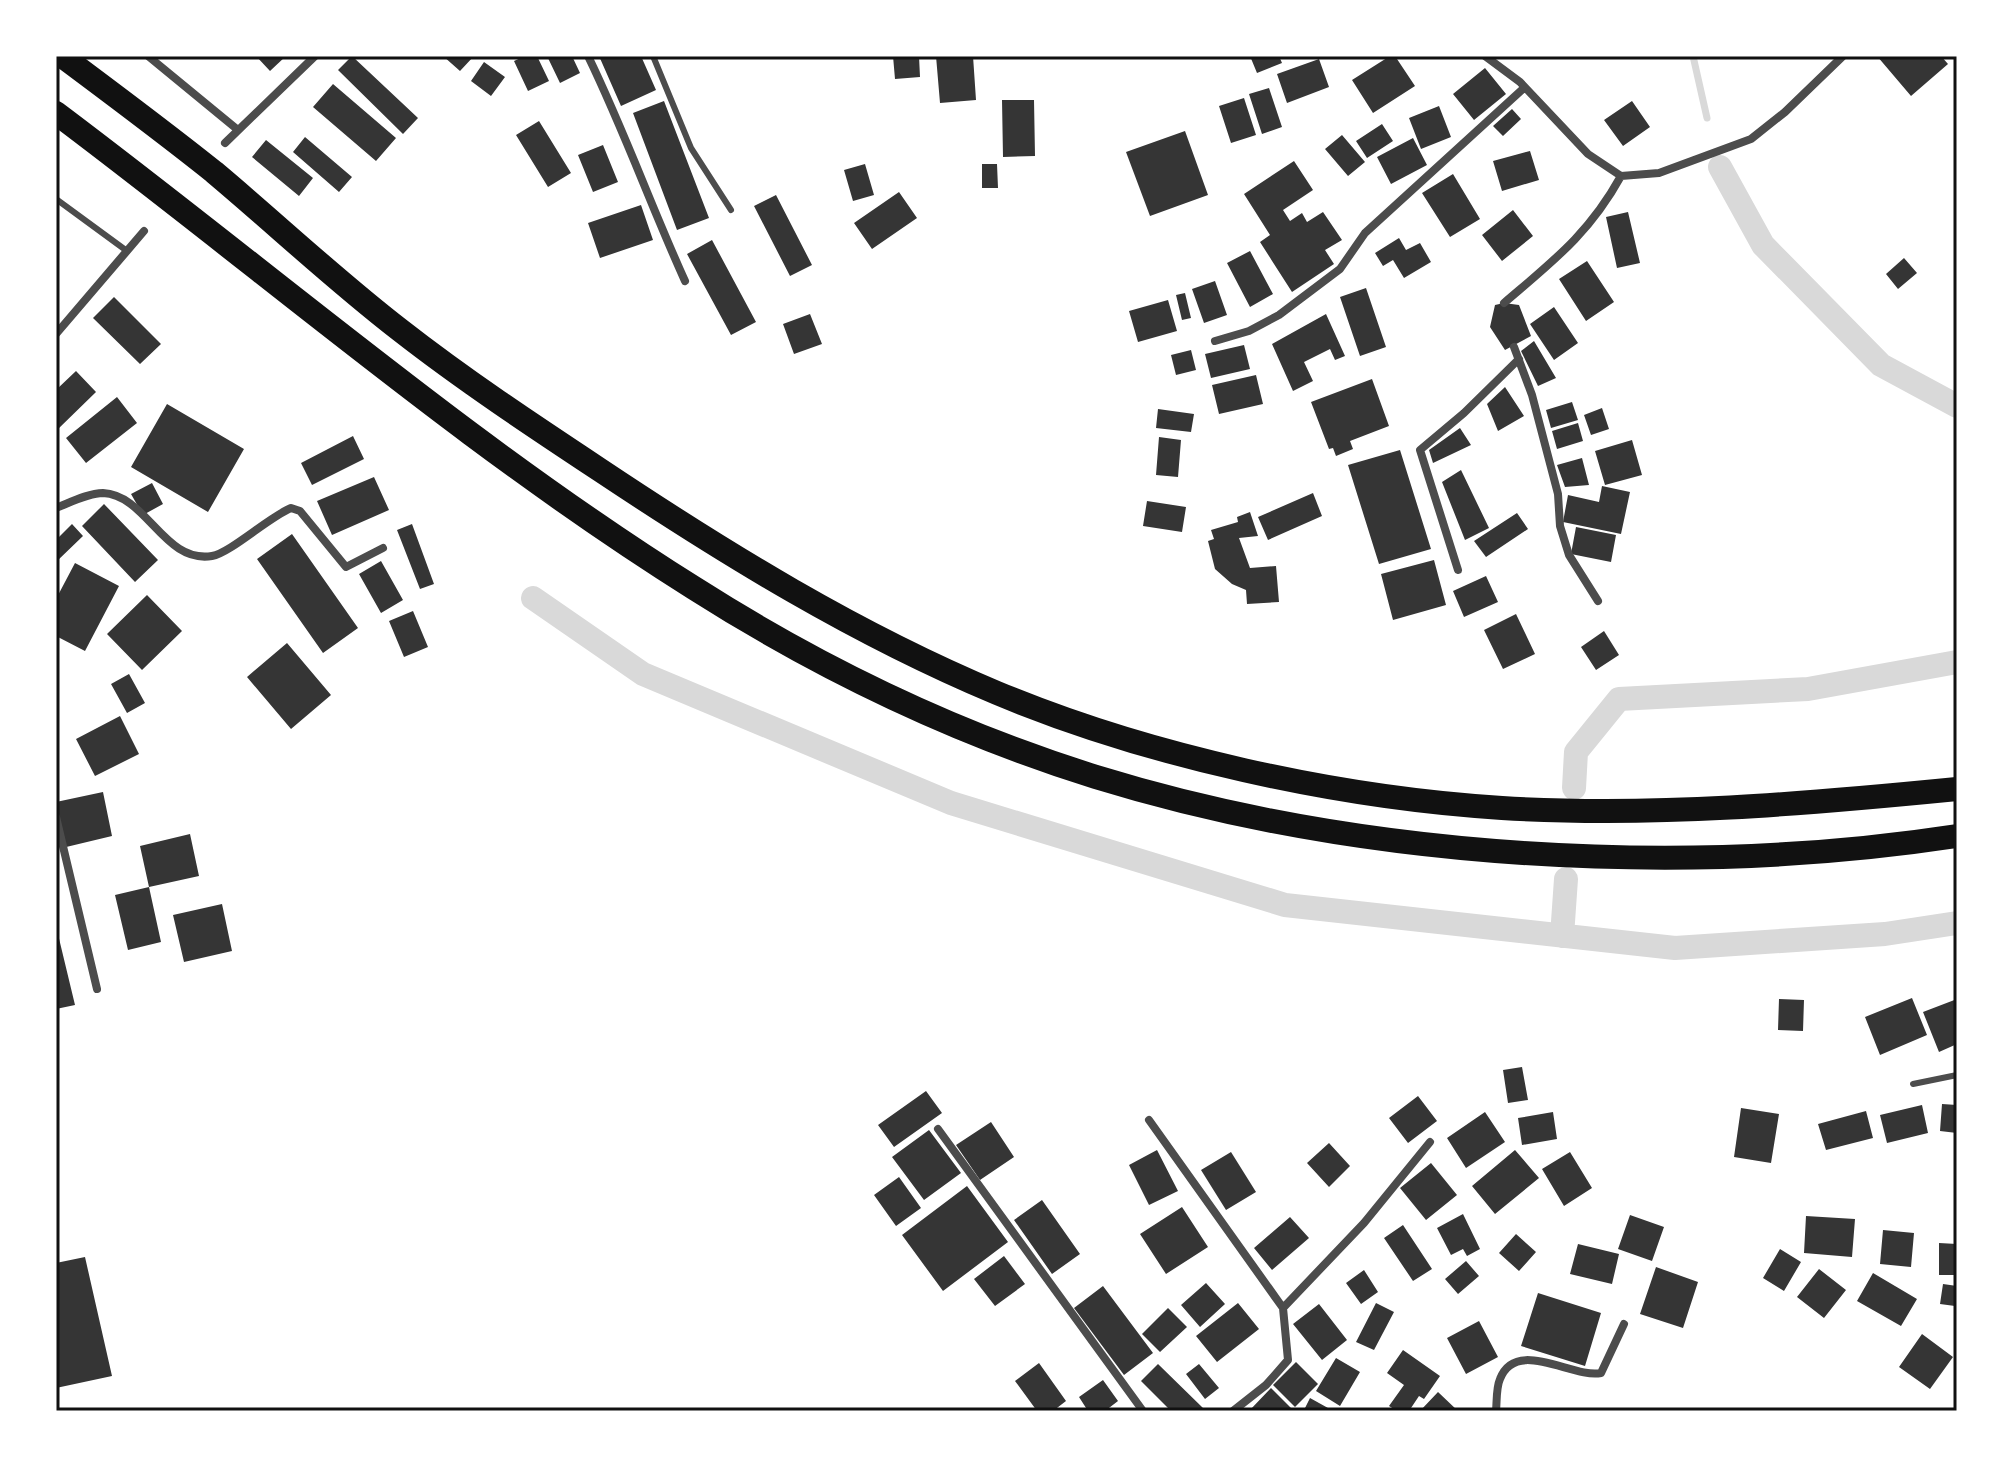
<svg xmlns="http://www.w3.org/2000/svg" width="2013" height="1467" viewBox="0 0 2013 1467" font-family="Bitter,serif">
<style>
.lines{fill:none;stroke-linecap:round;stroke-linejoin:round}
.stream{stroke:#d9d9d9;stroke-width:7}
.canal{stroke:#d9d9d9;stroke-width:24}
.building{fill:#353535}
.service{stroke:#4c4c4c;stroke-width:6}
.minor{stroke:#4c4c4c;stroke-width:8}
.motorway{stroke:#111;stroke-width:24}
.neatline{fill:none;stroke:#111;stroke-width:3}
</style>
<rect width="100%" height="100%" fill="#fff"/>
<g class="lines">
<!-- stream -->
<path class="stream" d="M1693,56l14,62"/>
<!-- canal -->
<path class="canal" d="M1720,167l43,78 118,120 76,41
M533,598l110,76 308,129 334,102 390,43 210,-14 72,-11
M1574,788l2,-36 43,-53 189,-10 149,-27
M1562,936l4,-57"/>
</g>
<!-- building -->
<path class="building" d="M256,56h30l-16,15z
M352,56l66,62 -15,16 -65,-64z
M443,56h31l-14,15z
M525,56h12l12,25 -21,10 -14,-30z
M547,56h25l8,17 -20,10z
M599,56h42l15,34 -35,16z
M893,56h26l1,21 -25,2z
M936,56h37l3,44 -36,3z
M1250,56h29l3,7 -25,10z
M1390,56h5l20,30 -42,27 -21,-33z
M1877,56h64l7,8 -37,32z
M1319,59l10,28 -42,16 -10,-29z
M484,62l21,15 -14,19 -20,-15z
M1485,68l21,26 -32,26 -21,-26z
M333,84l63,54 -20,23 -63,-54z
M1269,88l13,39 -20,7 -13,-40z
M1244,98l12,37 -25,8 -12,-37z
M1002,100h32l1,56 -32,1z
M664,101l45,117 -32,12 -44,-117z
M1632,101l18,26 -27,19 -19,-26z
M1439,106l12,31 -30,12 -12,-31z
M1512,109l9,10 -18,17 -10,-10z
M539,121l32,52 -23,14 -32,-52z
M1382,124l11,17 -26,17 -11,-17z
M1185,131l23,64 -58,21 -24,-64z
M1342,135l23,27 -17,14 -23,-27z
M305,137l47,40 -13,15 -46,-40z
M1413,138l14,27 -36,19 -14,-27z
M266,140l47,38 -14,18 -47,-39z
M603,145l15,37 -25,10 -15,-37z
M1530,151l9,29 -37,11 -9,-30z
M1294,161l19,29 -30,20 7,11 12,-8 5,9 16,-10 19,28 -17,10 9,14 -42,28 -32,-50 10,-7 -26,-41z
M865,164l9,31 -21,6 -9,-31z
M982,164h15l1,24h-16z
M1453,174l27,45 -30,18 -28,-44z
M899,192l18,26 -45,31 -18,-26z
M776,195l36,70 -22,11 -36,-70z
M641,205l12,35 -53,18 -12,-35z
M1513,210l20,26 -31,25 -20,-26z
M1628,212l12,51 -23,5 -11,-51z
M1399,238l7,12 14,-7 11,19 -27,16 -11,-18 -10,6 -8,-13z
M712,240l44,82 -25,13 -44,-81z
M1250,251l23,43 -23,13 -23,-44z
M1904,258l13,15 -19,16 -12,-15z
M1587,261l27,41 -28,19 -27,-42z
M1215,281l12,34 -23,8 -12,-34z
M1366,288l20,59 -26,9 -20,-59z
M1185,293l6,25 -9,2 -6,-25z
M114,297l47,47 -21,20 -47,-46z
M1168,300l9,31 -39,11 -9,-31z
M1504,303l15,2 12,31 -26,14 -15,-23 5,-22z
M1554,307l24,36 -24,17 -24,-36z
M810,314l12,30 -28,10 -11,-30z
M1326,314l19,42 -10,4 -5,-11 -26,13 9,19 -20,10 -21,-47z
M1534,341l22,37 -18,8 -17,-35z
M1244,345l6,24 -39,9 -6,-24z
M1191,350l5,20 -20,5 -5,-20z
M76,371l20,21 -40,39v-41z
M1256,375l7,29 -44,10 -7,-29z
M1372,379l17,47 -39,15 3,8 -17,7 -3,-8 -4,1 -18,-47z
M1505,387l19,29 -26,15 -11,-27z
M117,397l20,26 -51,40 -20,-25z
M1572,402l6,18 -27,8 -5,-18z
M167,404l77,45 -36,63 -77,-45z
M1602,408l7,21 -18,6 -7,-20z
M1158,409l36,5 -3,18 -35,-4z
M1578,423l5,18 -26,8 -5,-18z
M1460,428l11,17 -38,18 -4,-13z
M353,436l11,23 -52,26 -11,-22z
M1159,437l22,3 -3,37 -22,-2z
M1632,440l10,35 -37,10 -10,-34z
M1400,450l31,99 -52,15 -31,-99z
M1582,458l7,27 -24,2 -8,-22z
M1461,470l28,58 -24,12 -23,-58z
M374,477l15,33 -57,25 -15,-34z
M152,483l11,21 -20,11 -12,-21z
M1602,486l28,6 -9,42 -58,-12 5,-27 31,7z
M1313,493l9,23 -54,24 -10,-23z
M1147,501l39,6 -4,25 -39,-6z
M104,504l54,56 -23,22 -53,-56z
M1250,512l8,24 -19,2 11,30 26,-2 3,36 -32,2 -1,-14 -14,-6 -17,-15 -7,-28 6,-2 -3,-9 27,-8 -1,-5z
M1517,513l11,16 -42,28 -12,-16z
M72,524l11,12 -27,26v-22z
M412,524l22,60 -14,5 -23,-59z
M1576,527l40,8 -5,27 -40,-8z
M292,534l66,94 -35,25 -66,-94z
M1434,560l12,45 -53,15 -12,-46z
M381,561l22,39 -22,13 -22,-39z
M75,563l44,23 -34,65 -29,-15v-37z
M1486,576l12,26 -34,15 -11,-26z
M147,595l35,36 -40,39 -35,-36z
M413,611l15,36 -24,10 -15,-36z
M1516,614l19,40 -32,15 -19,-39z
M1604,631l15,24 -23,15 -15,-23z
M287,643l44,52 -40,34 -44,-52z
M129,674l16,29 -18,10 -16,-29z
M120,716l19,38 -44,22 -19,-37z
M103,792l9,44 -50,12 -6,-46z
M190,834l9,42 -50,11 -9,-41z
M149,887l12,55 -33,8 -13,-55z
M222,904l10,47 -48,11 -11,-47z
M56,926l19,79 -19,4z
M1912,998l15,37 -47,20 -15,-38z
M1779,999l25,1 -1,31 -25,-1z
M1957,999v45l-18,8 -16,-40z
M1522,1067l6,33 -20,3 -5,-33z
M926,1091l16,22 -48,34 -16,-22z
M1418,1096l19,25 -29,22 -19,-25z
M1942,1104l15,1v28l-17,-2z
M1922,1105l6,28 -41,10 -7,-28z
M1741,1108l38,6 -8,49 -37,-6z
M1866,1111l7,27 -47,12 -8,-26z
M1485,1112l20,30 -39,26 -19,-30z
M1553,1112l4,27 -35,6 -4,-27z
M991,1122l23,35 -34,23 -24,-35z
M929,1130l32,43 -37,27 -32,-43z
M1329,1143l21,23 -21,21 -22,-24z
M1157,1150l21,41 -29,14 -20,-40z
M1515,1150l24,28 -44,36 -23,-28z
M1231,1152l25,40 -30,18 -25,-40z
M1570,1152l22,36 -28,18 -22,-37z
M1431,1163l26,32 -31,25 -26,-32z
M899,1177l22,31 -25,18 -22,-31z
M967,1186l41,56 -65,49 -41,-56z
M1042,1200l38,54 -28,20 -38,-54z
M1182,1207l26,40 -42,27 -26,-40z
M1463,1214l17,35 -13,7 -4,-7 -12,6 -14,-27z
M1630,1215l34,12 -12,34 -34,-12z
M1806,1216l49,3 -3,38 -48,-4z
M1290,1217l19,21 -37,32 -18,-22z
M1403,1225l29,44 -19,12 -29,-43z
M1883,1230l31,3 -3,34 -31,-3z
M1516,1234l20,18 -17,19 -20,-18z
M1939,1243l18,1v31h-18z
M1578,1244l41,10 -7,30 -42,-10z
M1780,1249l21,13 -17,29 -21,-13z
M1004,1256l21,28 -30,22 -21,-27z
M85,1257l27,119 -56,12v-125z
M1466,1261l13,15 -21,18 -13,-15z
M1656,1267l42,15 -15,46 -43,-14z
M1819,1269l27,21 -22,28 -27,-21z
M1364,1270l14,22 -17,12 -15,-21z
M1873,1273l44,26 -16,27 -44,-25z
M1206,1283l19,21 -25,23 -19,-22z
M1943,1284l14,2 -2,20 -15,-2z
M1103,1286l50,67 -29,22 -50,-67z
M1538,1293l63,20 -16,53 -64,-20z
M1238,1303l21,26 -42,33 -21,-26z
M1376,1303l18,9 -20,38 -18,-8z
M1319,1304l28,36 -25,20 -29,-36z
M1168,1308l19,19 -27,25 -18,-18z
M1479,1321l19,36 -32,17 -19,-36z
M1922,1334l31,23 -23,32 -31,-22z
M1403,1350l37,26 -16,23 -5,-3 -10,15h-12l-8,-5 15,-21 -17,-12z
M1336,1358l24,14 -20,34 -24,-15z
M1296,1362l22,22 -23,23 -22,-22z
M1039,1363l27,38 -13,10h-16l-22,-30z
M1158,1364l45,44 -3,3h-29l-30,-30z
M1199,1364l20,24 -14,11 -19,-25z
M1103,1380l15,21 -13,10h-17l-9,-14z
M1271,1388l23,23h-45z
M1438,1392l20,19h-38z
M1310,1398l18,10 -2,3 -22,-1z"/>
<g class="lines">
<!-- service -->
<path class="service" d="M653,56l38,92 40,62
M56,199l71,52
M1913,1084l44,-9"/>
<!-- minor -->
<path class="minor" d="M148,56l90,74
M588,56c36,74 63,150 97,225
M1485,56l35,26 68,72 33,22 38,-3 92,-34 34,-27 58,-56
M225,143l90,-87
M1504,303c49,-42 85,-69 117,-127
M56,334l88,-103
M1215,341l34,-10 30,-16 61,-46 25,-36 159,-145
M1514,347l18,48 26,99 2,32 9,29 29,46
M56,508c13,-5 32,-15 47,-15 44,2 61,71 109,63 18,-3 57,-39 79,-48l9,3 46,56 37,-19
M1458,570l-38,-120 44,-37 55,-54
M56,817l41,172
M1149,1120l134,188
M938,1129l205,282
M1233,1411l33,-26 22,-25 -5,-52 81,-85 66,-81
M1496,1411c1,-10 0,-23 4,-32 16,-42 73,0 101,-6l23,-49"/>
<!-- motorway -->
<path class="motorway" d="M62,56c51,38 102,76 152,116 62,52 121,108 186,158 64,50 132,95 200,140 126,84 256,164 397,223 151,63 342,105 505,115 153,9 303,-4 455,-19
M56,113c212,159 413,334 638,475 124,79 261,145 402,189 266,82 586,101 861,59"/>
</g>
<!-- border -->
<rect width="2013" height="1467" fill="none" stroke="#ffffff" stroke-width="116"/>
<rect x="58" y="58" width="1897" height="1351" class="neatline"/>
</svg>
